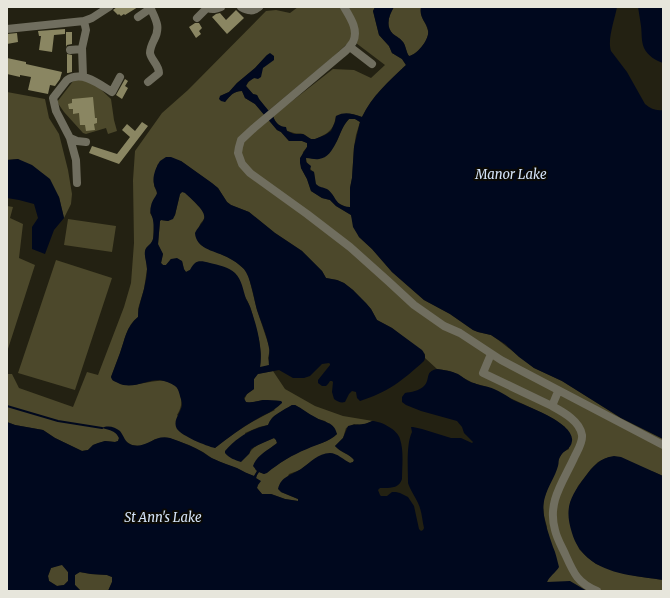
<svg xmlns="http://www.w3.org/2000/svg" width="670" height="598" viewBox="0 0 670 598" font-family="Merriweather,serif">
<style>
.green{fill:#4c482b}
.water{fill:#00081e;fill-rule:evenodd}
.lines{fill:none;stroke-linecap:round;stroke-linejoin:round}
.stream{stroke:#00081e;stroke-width:2}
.building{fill:#8a8662}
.minor{stroke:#706e5f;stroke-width:8}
.labels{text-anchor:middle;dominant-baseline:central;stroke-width:4;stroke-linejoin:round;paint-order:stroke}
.water-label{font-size:13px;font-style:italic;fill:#d4e3f8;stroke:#0b0a05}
</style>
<rect width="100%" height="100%" fill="#232112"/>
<!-- green -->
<path class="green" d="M298,7h44l9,17 2,13 -4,5 -15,14 -66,55 -9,-12 -2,-4 -4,-1 -7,-8c4,-7 8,-9 15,-9v-5l6,-17 -12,13 -18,15 -8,9 -9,4 5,6c5,-6 8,-11 17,-11l3,7 10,6 22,26 4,2 8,9h13l5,2v4l-4,5 -2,16 6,11 4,12 11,7 8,2 6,6 15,9 8,22 13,12 20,23 32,28 26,14 23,16 5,2 13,3 6,4 37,29 28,13 59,37 42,21v37l-9,-4 -45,-15 -11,5 -7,7 -13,17 -8,18 9,45 8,8 9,7 39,12 28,4v11h-76l-40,-9 1,-3 -1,-52 -3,-11 -1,-9 1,-9 15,-40 4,-6 6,-3 -4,-22 -11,-8 -16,-8 -54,-25 -11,-3 -15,-8 -8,-4 -13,-2 -12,-11v-4l-33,-26 -15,-8 -6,-11 -18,-19 -9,-7 -7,-3 -11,-2 -4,-7 -20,-20 -27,-18 -26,-21 -18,-7 -4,-3 -9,-14 -37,-27 -23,3c-2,6 -5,14 -4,20 0,4 3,6 3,10l-7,19 3,5 1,4 -1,17 -2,5 -5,4 -1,4 2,17 -3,20 -6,20v8c-12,9 -13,23 -18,36 -3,8 -6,16 -9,24 5,4 9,8 16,8 16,1 47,-15 53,9 2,8 2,13 -3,21l38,33c20,-16 37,-27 60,-38l-12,-10 -13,3 -4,-1 -2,-2 3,-6 7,-5v-10l3,-5 16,-3 12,18 30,17 28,10 30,5 -11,4 -8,-1 -8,4 -3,10 -8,8c6,7 15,8 19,14l-1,2 -3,1 -4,-2 -30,-3 -16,12 -11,4 -8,18 17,7v2l-13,-2 -14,-5h-9l-5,-6c2,-8 -4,-8 2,-16l5,2c14,-10 27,-19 43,-26 10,-4 22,-6 30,-14l-12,-13 -10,-3 -20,-13h-3l-19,12 -5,8 -9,2 -14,6 4,21c5,-9 15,-12 25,-16l2,2 1,3 -12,9 -10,17 2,2 -3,5 -8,-3 -8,-4 -25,-10 -10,-7 -14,-7 -20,-7 -14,1 -6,4 -9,3 -8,-1 -7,-4 -6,-10 -5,1 3,2 2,4 -1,3 -3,1 -10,-1 -12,4 -5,5 -6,1 -27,-13 -12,-8 -28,-5 -8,-3v-48h5l7,14 54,19 14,-35 11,3 26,-68 7,-24 3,-40 -1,-63 2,-29 27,-38 26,-23 78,-79 10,-1 14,3z
M346,7h29l-2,4 6,24 10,11 3,7 10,6 4,6c-17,16 -34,31 -44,52l-9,-3 -17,2c-2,11 -5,16 -16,21 -3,1 -5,3 -9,2 -3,-1 -5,-4 -8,-5 -3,-1 -6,0 -9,-1 -9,-2 -18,-8 -21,-17l60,-47 21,1 17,8 14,-13 -29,-22z
M394,7h27c-2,11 5,14 7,24 2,8 -11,24 -19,25 -3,-4 -3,-10 -6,-14 -3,-4 -6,-5 -10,-8 -8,-8 -4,-19 1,-27z
M74,80h10l11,4 16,15 3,21 3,11 -9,3 -2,-6 -20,6 -3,-1 -19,-21 -7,-10z
M7,92l38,7 4,19 10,16 9,36 4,24 -1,10 -7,14 -5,-21 -41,-38 -11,1z
M349,119h6l5,3 -4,13 -2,12 -2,31 -2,10v19h-4l-10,-5 -4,-8 -13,-7 -4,-3 -1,-12c-5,-3 -7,-8 -8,-14h5l8,1c5,-5 14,-12 18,-18 4,-8 4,-14 12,-22z
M182,192h3l19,20c2,9 -3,8 -5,15 -1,5 -1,10 -1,14l3,4 26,12 9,5 8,7 4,5 9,36 13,39 -2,9 2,7 -10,3 1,-14 -2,-14 -8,-31 -4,-9 -19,-31 -24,-7 -18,10 -2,-2 -2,-9 -11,-2 -5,6h-3l-2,-2 2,-9 -5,-9 2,-24 1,-1 7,1 7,-6 5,-21z
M7,206l6,1 -3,11 13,6 -4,34 16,7 -28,87z
M68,219l48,7 -4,26 -48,-7z
M56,260l56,18 -37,112 -57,-17z
M62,564l6,8v9l-4,4 -7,1 -8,-5 -1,-5 3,-8z
M79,572l12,2 16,1 5,2v5l-4,9h-27l-6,-6v-10z"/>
<!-- water -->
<path class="water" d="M375,7h19c-5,8 -9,19 -1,27 4,3 7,4 10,8 3,4 3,10 6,14 8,-1 21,-17 19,-26 -2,-9 -9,-12 -7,-23h196c-2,12 -10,32 -6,44l16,21 18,32c6,5 11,7 18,6v329l-42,-21 -59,-37 -28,-13 -15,-11 -14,-13 -8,-5 -6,-4 -13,-3 -5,-2 -23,-16 -26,-14 -32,-28 -20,-23 -13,-12 -6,-10 -2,-12 -15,-9 -6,-6 -8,-2 -11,-7 -4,-12 -6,-11 -1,-5v-5l7,-11v-4l-5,-2h-13l-8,-9 -4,-2 -22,-26 -10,-6 -3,-7c-9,0 -12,5 -17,11l-4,-1 -2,-2 1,-3 9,-4 8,-9 18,-15 12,-13 3,-2 4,3v4l-11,8 -2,9 -3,2 -4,-1 -6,4 -2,4 7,8 4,1 2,4 14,17c2,7 7,11 13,11l1,4 7,3h9l8,5h4l10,-4 6,-4 4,-9 1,-6c10,-5 16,-2 26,1 10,-21 27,-36 44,-52l-4,-6 -10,-6 -3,-7 -10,-11 -6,-24zM349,119h6l5,3 -6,25 -2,31 -2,10v19c-16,-1 -13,-11 -23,-18 -4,-2 -7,-1 -11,-5l-2,-12 -4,-2 1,-4 -5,-4v-4c5,0 9,2 13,1 17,-2 19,-29 30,-40z
M638,7h25v56c-7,-2 -16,-8 -19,-15 -3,-7 -2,-15 -3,-22 -1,-7 -2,-13 -3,-19z
M166,157h5l10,4 31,22 6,5 9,14 4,3 18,7 26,21 27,18 20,20 4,7 11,2 7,3 9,7 13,13 5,6 6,11 15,8 30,22c3,4 4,7 2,11 -22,20 -36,31 -64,40l-3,-3 -1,-6 -4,-1 -3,3 -4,8c-4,1 -7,0 -11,-3l-2,-7 1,-10 -1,-1h-2l-2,3 -2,2h-4l-4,-3v-3l12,-15v-1l-1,-1 -7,1 -12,12 -6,2h-11l-14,-8 -21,4 -4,5v10l-7,5 -3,4 2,4c6,1 11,-1 17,-2 6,0 12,0 18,1l1,1v1c-9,9 -17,11 -27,17 -14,8 -27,18 -40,28 -9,-2 -33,-12 -38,-19 -5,-9 4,-16 5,-24 0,-3 -1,-6 -2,-9 -1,-4 -2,-8 -5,-10 -4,-3 -10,-5 -15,-6 -15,0 -28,10 -42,3 -4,-2 -6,-2 -7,-6 3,-8 6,-16 9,-24 5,-14 6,-26 18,-36 0,-12 5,-21 7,-33 1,-4 2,-10 2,-15 0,-6 -3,-12 -2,-18 1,-5 7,-7 8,-12 1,-5 1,-13 0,-19 -1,-6 -4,-7 -2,-14 1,-6 6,-11 6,-13 0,-3 -3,-6 -3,-9 -2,-7 2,-17 6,-23zM182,192l3,1c5,5 22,18 19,26 -1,4 -7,9 -9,14 1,16 20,18 32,24 6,3 12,7 17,12 7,9 10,30 13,41 4,12 10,25 12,38 1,5 -1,12 0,17l-9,2c3,-17 -3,-41 -9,-57 -1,-4 -3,-8 -5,-11 -3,-9 -4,-19 -11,-26 -6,-6 -17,-8 -25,-10 -11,-3 -15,-3 -20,7l-4,2 -2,-3 -2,-8 -5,-3 -6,1 -5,6h-3l-2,-2 2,-9 -5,-10 2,-23 1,-1 7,1 5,-2 2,-4 5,-21z
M18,159l14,6 18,14 9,18 5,21 -10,12 -9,24 -13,-5v-22l6,-9 -4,-14 -15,-4 -12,-2v-38z
M437,369c7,1 14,2 21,5 5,3 10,8 16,9 6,3 14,3 20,6 7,3 13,7 19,11 13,6 62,23 59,41 -1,9 -9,9 -12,16 -2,3 -1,6 -2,9 -3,11 -10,20 -13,31 -5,16 3,34 8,50 3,6 4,13 6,20 -3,5 -10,10 -12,15l23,-1 17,10h-479l4,-9v-5l-5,-2 -16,-1 -11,-2 -5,3v10l6,6h-74v-169l8,3 28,5 12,8 27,13 6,-1 5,-5 5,-2 7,-2 10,1 3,-1 1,-3c-3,-7 -9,-8 -17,-10 6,-3 13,-1 18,3 4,5 5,12 12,14 15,4 22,-11 38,-7 11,4 23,8 34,15 3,2 7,5 10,6 8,4 16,6 23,9 6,3 11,6 17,8l3,-5 -4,-5c3,-10 15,-16 23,-22l1,-1 -1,-3 -2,-2 -18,8 -5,3 -2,5 -8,8c-6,-2 -12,-4 -16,-9v-2c12,-14 26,-22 43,-26 3,-10 16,-15 24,-20h3c7,3 13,9 20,12 9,6 19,4 22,17 -8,8 -20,10 -30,15 -15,6 -28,14 -40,24l-3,1 -5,-2 -2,3 -1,3 5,3 -3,4 -1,3 5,6h9l14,5 13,2v-2l-17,-7 -3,-3c3,-13 14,-14 23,-20 9,-6 17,-16 29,-16 7,0 14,7 20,10l3,-1 1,-2c-4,-6 -14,-8 -19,-14l8,-8 5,-12c6,-2 10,-1 15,-2 3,0 6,-2 9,-3 9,0 26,9 28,18 4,12 2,27 2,40 -3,10 -13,9 -22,9l-2,2 2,5 1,1h6l5,-4h4l4,1 8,4 6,9 5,23 2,2 2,-1 1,-2c-2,-8 -2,-17 -6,-25 -3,-7 -8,-13 -10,-20 0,-14 -2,-39 4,-51l-1,-5h2l9,2 29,9h10l11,5 1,-1 -9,-9 -2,-6 -5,-6 -36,-10 -15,-6 -4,-3v-5l3,-4c6,-1 14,-2 19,-7 7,-7 0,-14 13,-17zM62,565l6,7v9l-4,4 -7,1 -8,-5 -1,-5 3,-8z
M614,456l7,1 42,19v104c-25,-4 -55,-5 -75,-22 -8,-7 -13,-15 -16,-25 -8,-25 -2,-36 13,-56 8,-11 15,-19 29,-21z"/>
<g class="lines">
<!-- stream -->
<path class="stream" d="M7,406l51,15 44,7"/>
</g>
<!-- building -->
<path class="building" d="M117,7h21l-13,8 -1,-1 -3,2 -2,-2 -1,1 -5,-5z
M236,10l8,8 -17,16 -15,-17 4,-3 4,-1 6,7z
M195,23h4l3,5 -3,3 2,3 -5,4 -7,-11z
M65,29v5l-11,1 -2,17 -13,-2 2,-14h-2l-1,-5z
M66,32h6v12l-5,1 -1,2z
M17,33l1,9 -11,2v-10z
M67,54l5,1v17l-4,1h-1z
M7,58l19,4v2l36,8 -2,7 -5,7 -5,-1 -2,9 -20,-4 3,-13 -11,-2v2l-13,-3z
M125,79l3,2 -3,5 3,2 -6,11 -6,-4z
M93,97l2,21h2v5l-3,1 1,6 -9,1 -1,-6h-5l-1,-12 -6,1v-5h-4l-1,-5 4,-1v-4z
M142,122l6,4 -29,38 -30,-11 3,-7 25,8 13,-17 -8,-7 5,-6 8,7z"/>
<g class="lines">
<!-- minor -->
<path class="minor" d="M241,7c7,4 12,5 18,0
M344,7c6,10 15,23 9,35 -3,5 -7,9 -11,12l-88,74 -13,12 -2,7 -1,6 4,11 8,9 57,41 43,33 38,34 26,24 30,21 16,7 41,27 162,85
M138,17l13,-9
M197,18l10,-10c6,2 9,1 14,-1
M7,29l77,-8 8,-3 17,-11
M350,47l22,17
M70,50l12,-1
M83,76l-1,-28 4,-18 -2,-9
M148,82l11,-9c0,-8 -8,-13 -9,-20 0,-5 2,-9 4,-13 7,-13 2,-20 -4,-33
M70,138l6,22 1,23
M86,142l-9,-1 -7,-3 -14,-27 -3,-13 14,-18c15,-10 32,4 45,12l8,-15
M491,354l-8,19 69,33c11,6 28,15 30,29 1,8 -5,16 -8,23 -11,24 -27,44 -19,72 2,9 7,17 11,26 8,18 12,27 31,35
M552,406l5,-12"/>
</g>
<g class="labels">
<!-- water labels -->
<g class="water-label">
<text x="511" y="174">Manor Lake</text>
<text x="163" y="517">St Ann's Lake</text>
</g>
</g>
<!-- border -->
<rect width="670" height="598" fill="none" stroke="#e7e6dc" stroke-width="16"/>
</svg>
